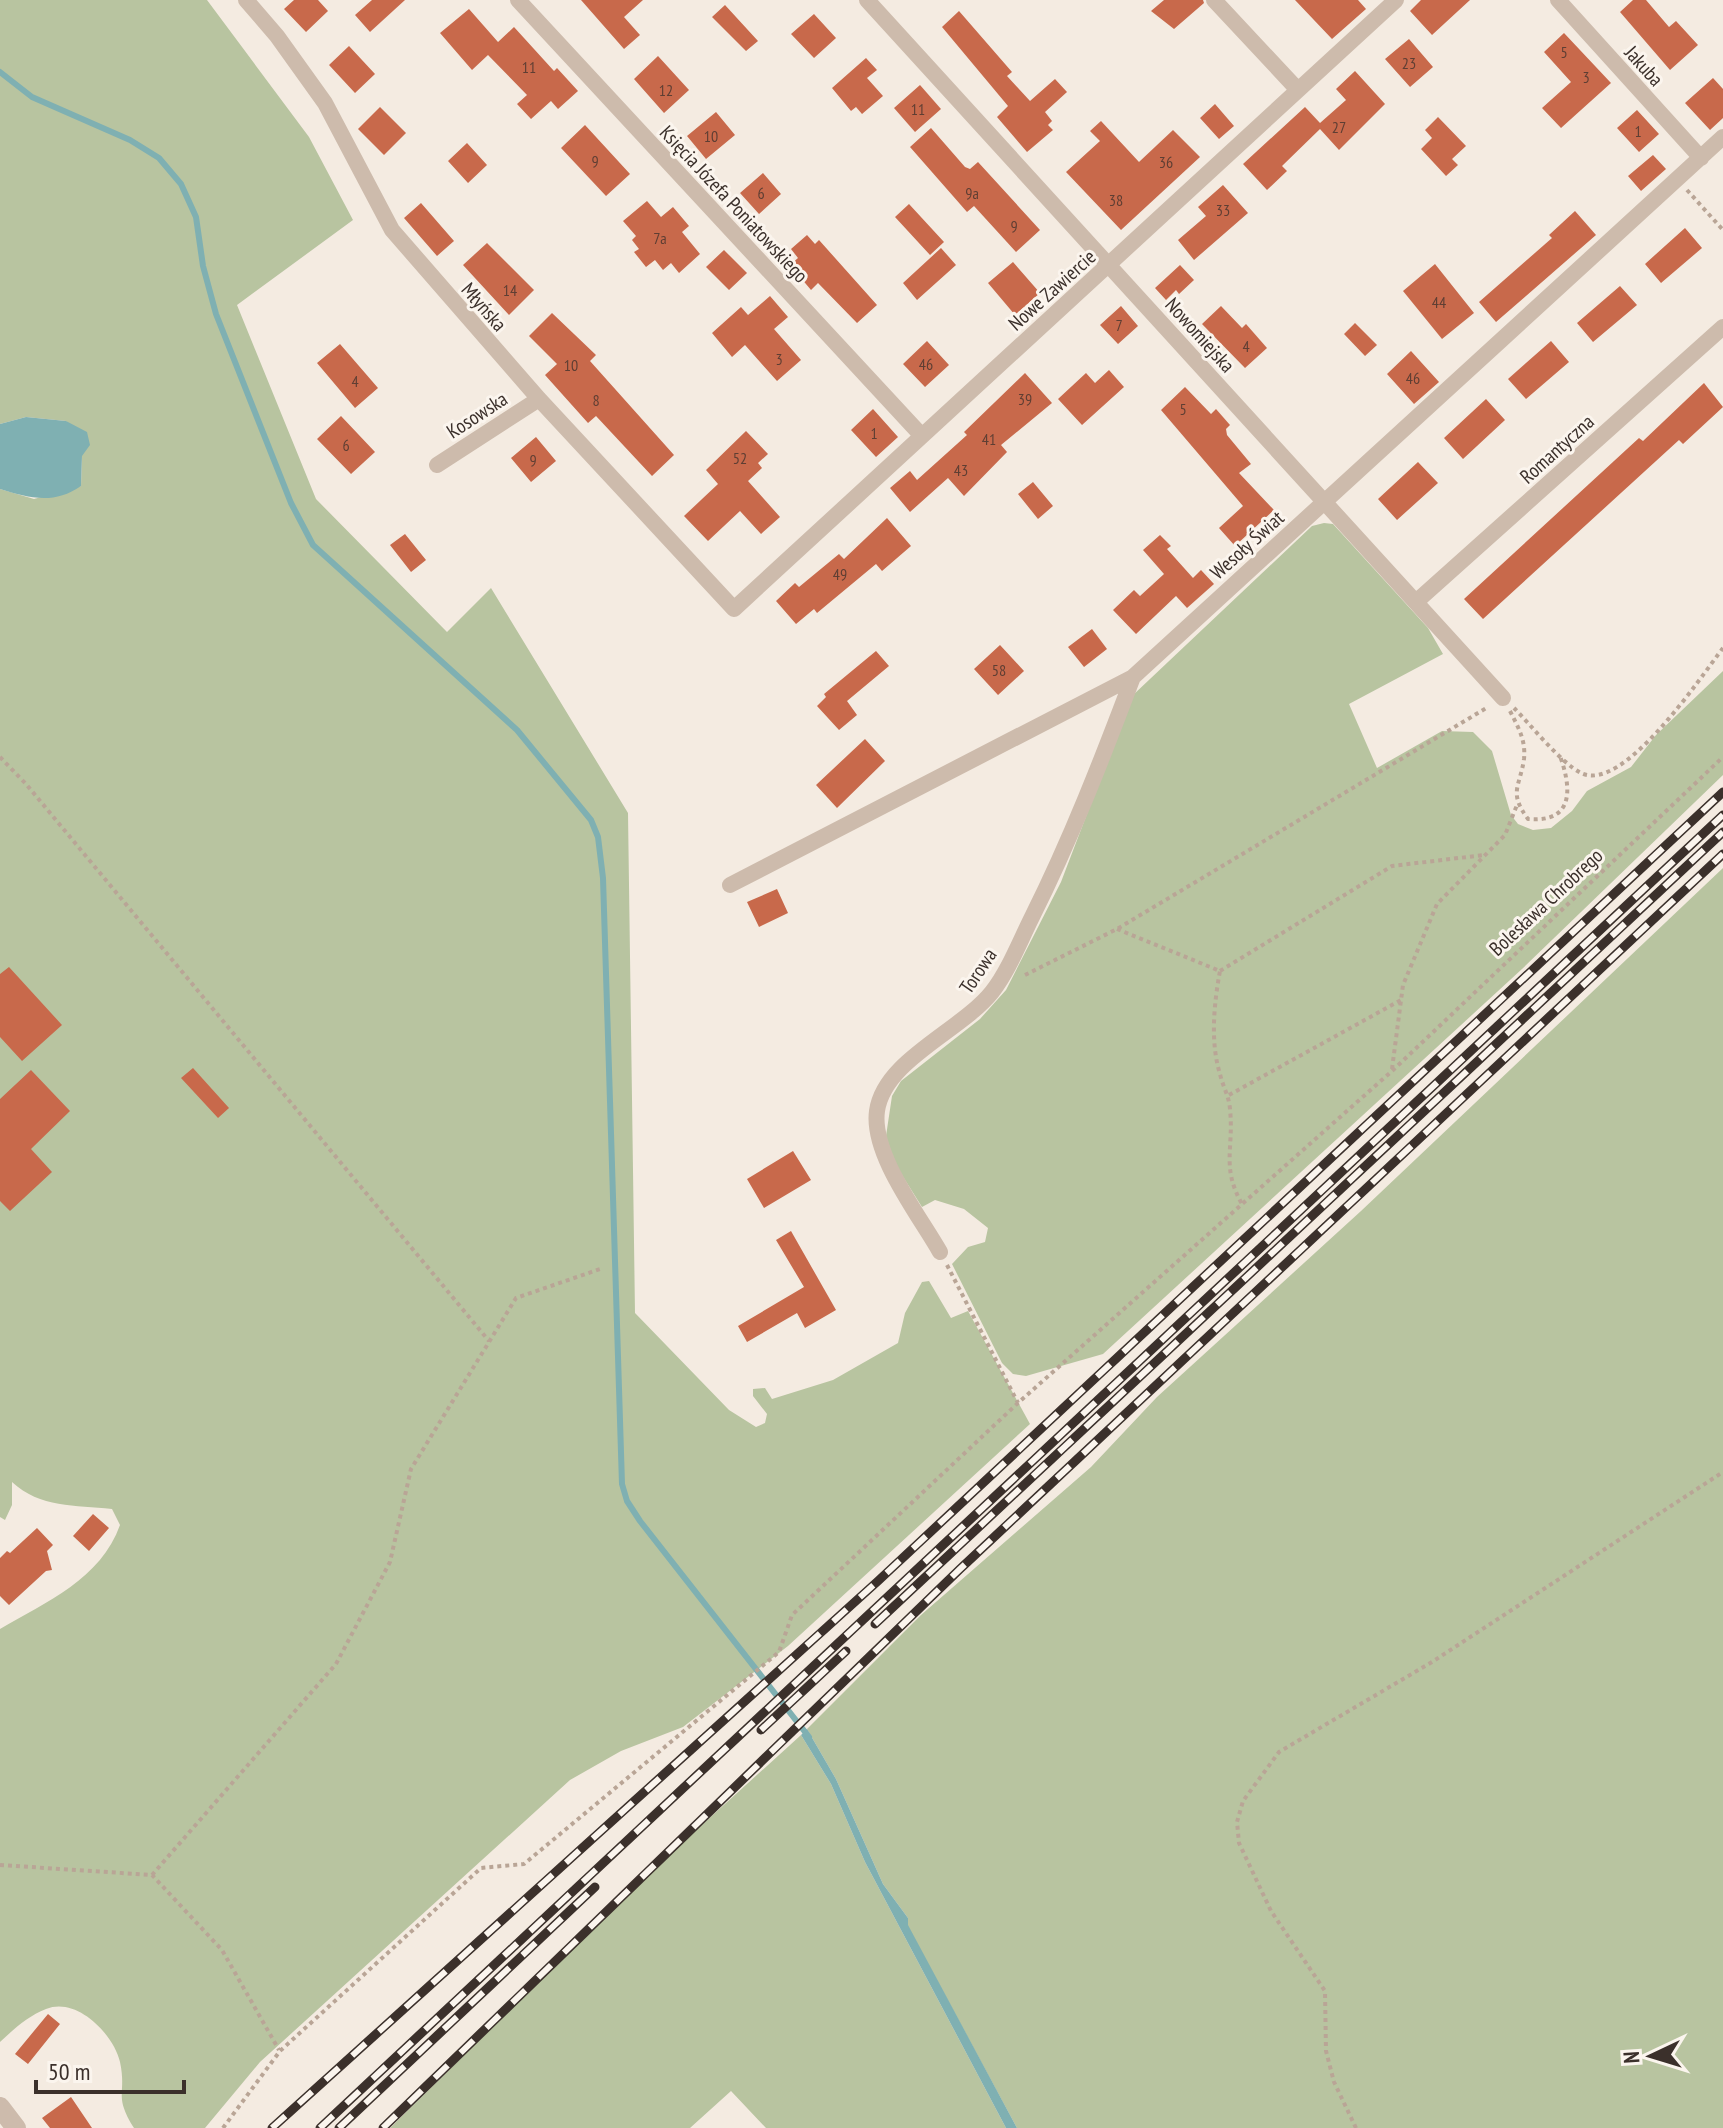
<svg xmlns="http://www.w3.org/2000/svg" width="1723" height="2128" viewBox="0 0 1723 2128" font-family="'PT Sans Narrow',sans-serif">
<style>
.green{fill:#b8c4a0}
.water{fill:#7fb0b2}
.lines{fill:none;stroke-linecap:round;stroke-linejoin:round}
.stream{stroke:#7fb0b2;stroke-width:6}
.building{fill:#c8694b}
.path{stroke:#b9a596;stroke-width:4;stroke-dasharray:4 4;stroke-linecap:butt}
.minor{stroke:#cdbbac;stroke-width:16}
.tertiary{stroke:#cdbbac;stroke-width:20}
.rail-casing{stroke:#3b302b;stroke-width:9}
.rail{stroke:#fbf5ee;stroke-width:6;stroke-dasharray:18;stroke-linecap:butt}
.labels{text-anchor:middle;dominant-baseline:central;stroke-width:6;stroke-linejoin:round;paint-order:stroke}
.number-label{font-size:16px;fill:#5e3e33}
.street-label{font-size:20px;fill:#3b302b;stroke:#fbf5ee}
</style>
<rect width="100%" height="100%" fill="#f4ebe1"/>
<!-- green -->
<path class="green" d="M0,0h207l102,137 44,83 -116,85 79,194 131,133 44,-44 137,225 7,500 94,97 27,17 9,-4 2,-9 -14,-18v-7l12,-1 7,11 61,-19 65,-37 7,-30 17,-31 7,-1 22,37 17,-7 62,113 -242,222 -105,81 -62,24 -51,29 -310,282 -55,66h-71c-21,-34 -7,-33 -14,-66 -6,-27 -43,-66 -74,-53 -18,7 -32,20 -46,33v-413c46,-27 101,-50 120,-104l-8,-16c-37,-4 -72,-1 -100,-27v23l-7,15 -5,-3v-1028l34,10 47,-13 1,-30 -16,-35 -40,-4 -26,7z
M1324,523l9,1 95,104 15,26 -94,50 28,64 65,-37 31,1 19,19 19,64 7,9 15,6 18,-2 21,-17 15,-20 44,-24 25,-32 67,-64v104l-201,194 -419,385 -77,22 -13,-2 -11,-11 -50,-99 16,-17 17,-5 3,-14 -24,-19 -29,-9 -13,7 -27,-43 -9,-28 6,-40 9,-15 79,-62 26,-29 55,-108 71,-186 180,-170z
M1723,868v1260h-706l-110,-203 1,-7 -25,-34 -47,-105 -29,-50 114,-114 170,-148 66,-70 204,-186z
M801,1735l30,49 34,78 141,266h-240l-35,-37 -41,37h-300l271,-266z"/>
<!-- water -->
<path class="water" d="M26,417l40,4 21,11 3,13 -8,11 -1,30c-27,19 -52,12 -81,3v-65z
M807,1729l29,50 47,105 25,34v7l109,203h-11l-141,-266 -34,-78 -30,-49z"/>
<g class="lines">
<!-- stream -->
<path class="stream" d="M0,72l32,25 98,43 29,18 22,26 15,33 7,49 13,48 75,189 22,42 204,185 74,90 7,17 5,41 19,606 5,17 13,20 169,216"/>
</g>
<!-- building -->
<path class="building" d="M294,0h24l10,11 -22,21 -22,-23z
M372,0h33l-35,32 -15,-17z
M581,0h62l-19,17 16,18 -16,14z
M1164,0h39l1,3 -30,26 -23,-18z
M1295,0h63l8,9 -34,30z
M1421,0h49l-38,35 -22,-24z
M1633,0h13l23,27 7,-6 22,24 -28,25 -50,-58z
M725,5l33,36 -12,10 -34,-34z
M469,9l29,33 16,-15 40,44 3,-3 21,23 -20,18 -7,-8 -20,18 -14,-15 10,-9 -39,-40 -16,15 -32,-37z
M959,11l53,61 -5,4 23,25 25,-22 12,13 -22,20 7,9 -4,4 5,5 -26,22 -30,-35 11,-11 -66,-79z
M814,14l22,24 -22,20 -23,-24z
M1564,33l47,50 -50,45 -19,-20 29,-26 -27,-30z
M1409,39l24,28 -23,20 -25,-28z
M349,46l26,28 -20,19 -26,-28z
M658,56l31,34 -25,23 -30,-34z
M866,58l11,12 -10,8 16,18 -21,18 -6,-7 -5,4 -19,-23z
M1355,71l30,33 -46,46 -19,-21 -38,37 5,5 -20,19 -24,-26 62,-57 15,16 26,-23 -10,-11z
M1713,78l10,11v29l-13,12 -25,-27z
M920,85l21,24 -26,23 -21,-24z
M1215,104l19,22 -15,13 -19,-21z
M380,107l26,26 -22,22 -26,-26z
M1637,110l22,24 -20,18 -22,-24z
M716,112l19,23 -29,24 -19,-23z
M1438,117l28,29 -14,13 6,6 -12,11 -25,-27 11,-11 -7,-8z
M1101,121l38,41 34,-32 27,27 -79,73 -55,-58 34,-31 -10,-10z
M585,125l45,49 -24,22 -45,-48z
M931,128l34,39 5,2 8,-7 62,68 -24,22 -42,-46 -7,6 -57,-65z
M467,143l20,22 -19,18 -20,-22z
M1653,155l13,14 -25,22 -13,-15z
M763,173l18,21 -22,20 -19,-21z
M1223,185l25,28 -54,47 -16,-20 28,-24 -8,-9z
M647,201l14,16 12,-10 16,19 -7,6 18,22 -21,19 -8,-10 -8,7 -8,-10 -9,7 -12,-15 5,-3 -7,-9 4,-4 -13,-15z
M421,203l33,38 -17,15 -33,-38z
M909,204l35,38 -14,13 -35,-38z
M1575,211l21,24 -100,87 -17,-20 73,-64 -3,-3z
M1685,228l17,20 -41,35 -16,-19z
M807,235l8,9 4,-4 58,65 -20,18 -39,-40 -7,7 -21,-25 8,-7 -7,-9z
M487,243l47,47 -25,25 -46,-50z
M941,248l15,17 -39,35 -14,-17z
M724,250l23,23 -18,17 -23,-23z
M1013,262l27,31 -25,22 -27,-32z
M1435,264l39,49 -32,26 -39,-48z
M1180,265l14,15 -15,14 -3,-4 -10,10 -11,-12z
M1620,286l17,19 -44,37 -16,-19z
M770,296l18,21 -14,12 27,31 -24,21 -32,-36 -13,12 -20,-24 29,-26 7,8z
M1121,306l17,20 -20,18 -18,-19z
M1221,306l21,22 4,-4 21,24 -22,20 -43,-44z
M552,313l44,42 -6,6 84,94 -22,21 -56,-60 -8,7 -43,-48 12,-11 -28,-28z
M1355,323l22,22 -12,11 -21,-22z
M927,341l22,24 -24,22 -22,-23z
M1551,341l18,21 -43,37 -18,-20z
M340,344l38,44 -23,20 -38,-45z
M1411,351l28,31 -25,22 -27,-30z
M1109,370l15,17 -42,38 -24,-26 28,-26 9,10z
M1025,373l27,30 -51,42 6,7 -43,44 -16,-18 -38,34 -20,-24 20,-17 7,9 50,-45 -3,-3z
M1704,383l19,24 -40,37 -4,-4 -196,179 -19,-20 175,-161 4,3z
M1185,387l26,27 5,-5 14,16 -4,4 1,6 24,29 -12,9 35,37 -39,36 -16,-18 24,-22 -82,-96z
M1486,399l19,21 -42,39 -19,-21z
M873,409l25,28 -22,20 -25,-27z
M341,416l34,36 -24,22 -34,-35z
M746,431l22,23 -10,9 4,5 -14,13 32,36 -19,17 -21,-23 -32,30 -24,-25 34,-32 -12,-14z
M536,437l20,24 -25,21 -20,-24z
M1418,462l20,21 -41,37 -19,-21z
M1033,482l20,24 -15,13 -20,-25z
M887,518l24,28 -29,25 -6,-7 -59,49 -3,-4 -18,15 -20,-23 19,-18 4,4 40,-33 5,5z
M405,534l21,26 -15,12 -21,-27z
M1160,535l11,11 -4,3 26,29 8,-8 13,14 -27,24 -11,-12 -40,38 -23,-24 21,-20 6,6 24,-22 -21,-24z
M1092,629l15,20 -23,18 -16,-20z
M1000,645l24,26 -26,24 -24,-26z
M876,651l13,15 -42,35 10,14 -18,15 -22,-24 9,-9 -2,-3z
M865,739l20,22 -48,47 -21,-23z
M777,889l11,24 -29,14 -12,-25z
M9,967l53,58 -40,36 -22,-24v-63z
M193,1068l36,40 -11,10 -37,-40z
M31,1070l39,41 -39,38 21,23 -42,39 -10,-10v-102z
M793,1151l18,29 -47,28 -17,-29z
M791,1231l45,79 -31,18 -8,-15 -50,29 -9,-16 66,-39 -28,-47z
M93,1514l16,14 -20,23 -16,-15z
M37,1528l16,17 -6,6 5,19 -6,1 -37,34 -9,-9v-38l7,-7 3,2z
M48,2014l12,10 -32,40 -13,-10z
M71,2097l21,31h-42l-8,-10z"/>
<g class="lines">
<!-- path -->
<path class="path" d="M1687,190l36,40
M1514,708c17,17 46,54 67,65 42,21 119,-95 142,-125
M1510,711c8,16 16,29 14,48 -4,28 -16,33 4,60 46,4 44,-30 32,-63
M0,757l26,27 463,557
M1117,929l103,42c-6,32 -10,71 0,103 3,13 9,22 10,35 4,40 -9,58 12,95
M1220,971l172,-105 92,-11
M1025,975l92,-46 371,-222
M1392,1069l11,-84 34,-81 68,-69 12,-30
M1229,1095l172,-95
M947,1265l71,138
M0,1865l152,10 70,75 57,100
M152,1875l184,-211 54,-102 21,-93 105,-171 87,-30
M223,2128l57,-77 201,-183 43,-4 255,-212 13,-37 226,-212 374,-332 331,-314
M1356,2128l-22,-46 -8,-31 -1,-60 -54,-80 -32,-68 -2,-21 6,-21 36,-49 153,-90 291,-190"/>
<!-- minor -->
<path class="minor" d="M246,0l31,36 48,67 67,127 147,169 195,210 662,-609
M518,0l404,436
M867,0l636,698
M1214,0l84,90
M1558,0l143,158
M437,465l102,-66
M1417,601l306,-274
M730,885l403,-208 590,-540
M940,1252c-21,-37 -69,-98 -63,-141 7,-51 84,-80 115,-119 17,-22 28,-51 40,-75 39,-78 70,-158 101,-240"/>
<!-- tertiary -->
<path class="tertiary" d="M0,2107l16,21"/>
<!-- rail casing -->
<g class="rail-casing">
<path id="rail" d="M875,1624l848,-792
M761,1730l85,-79
M272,2128l606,-547 845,-789
M320,2128l1403,-1313
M339,2128l256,-241
M383,2128l577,-559 763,-715"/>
</g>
<!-- rail -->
<use href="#rail" class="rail"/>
</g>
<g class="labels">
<!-- number labels -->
<g class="number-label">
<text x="1564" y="52">5</text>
<text x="1409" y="63">23</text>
<text x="529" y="67">11</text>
<text x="1586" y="77">3</text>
<text x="666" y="90">12</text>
<text x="918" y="109">11</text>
<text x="1339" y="127">27</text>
<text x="1638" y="131">1</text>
<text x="711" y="136">10</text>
<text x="595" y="161">9</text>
<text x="1166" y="162">36</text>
<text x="761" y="193">6</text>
<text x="972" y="193">9a</text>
<text x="1116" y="200">38</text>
<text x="1223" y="210">33</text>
<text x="1014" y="226">9</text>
<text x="660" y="238">7a</text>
<text x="510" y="290">14</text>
<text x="1439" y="302">44</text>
<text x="1119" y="325">7</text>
<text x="1246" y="346">4</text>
<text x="779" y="359">3</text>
<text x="926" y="364">46</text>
<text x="571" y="365">10</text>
<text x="1413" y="378">46</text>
<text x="355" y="381">4</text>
<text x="1025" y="399">39</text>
<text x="596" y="400">8</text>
<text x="1183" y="409">5</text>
<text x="874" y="433">1</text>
<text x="989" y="439">41</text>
<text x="346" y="445">6</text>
<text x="740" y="458">52</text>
<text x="533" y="460">9</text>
<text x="961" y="470">43</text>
<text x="840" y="574">49</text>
<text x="999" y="670">58</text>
</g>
<!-- street labels -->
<g class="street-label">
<text transform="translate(1644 66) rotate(48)">Jakuba</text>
<text transform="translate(734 204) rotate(47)">Księcia Józefa Poniatowskiego</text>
<text transform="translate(1052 290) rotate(-42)">Nowe Zawiercie</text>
<text transform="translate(484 307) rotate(49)">Młyńska</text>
<text transform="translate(1200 335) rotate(48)">Nowomiejska</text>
<text transform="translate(477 415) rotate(-33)">Kosowska</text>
<text transform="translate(1557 449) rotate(-42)">Romantyczna</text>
<text transform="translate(1247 545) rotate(-42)">Wesoły Świat</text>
<text transform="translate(1546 902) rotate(-43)">Bolesława Chrobrego</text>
<text transform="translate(978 971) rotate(-56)">Torowa</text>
</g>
</g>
<!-- north arrow -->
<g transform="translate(1651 2056) rotate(266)" stroke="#fbf5ee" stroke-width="6" paint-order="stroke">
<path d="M0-6L14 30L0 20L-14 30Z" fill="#3b302b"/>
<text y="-12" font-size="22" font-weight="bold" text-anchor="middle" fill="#3b302b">N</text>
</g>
<!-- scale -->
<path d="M36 2080v12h148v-12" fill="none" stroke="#3b302b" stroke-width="4"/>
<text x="48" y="2080" font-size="24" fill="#3b302b" stroke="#fbf5ee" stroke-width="6" paint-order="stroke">50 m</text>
</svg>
